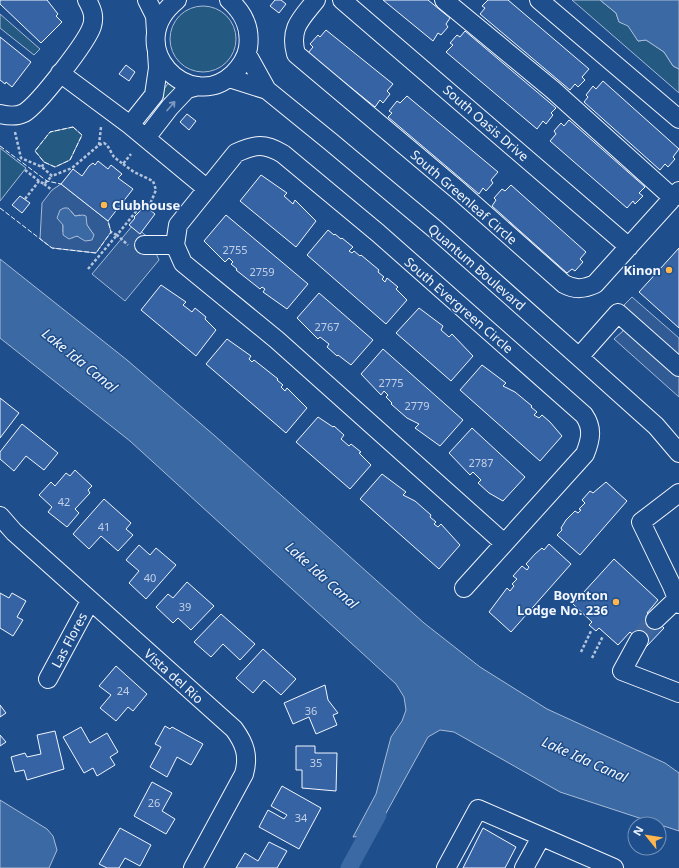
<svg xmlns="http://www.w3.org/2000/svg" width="679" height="868" viewBox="0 0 679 868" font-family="'Noto Sans',sans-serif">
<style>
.green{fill:#245a82;stroke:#a8bbd7}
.parking{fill:#305b95;stroke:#a8bbd7;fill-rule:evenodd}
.water{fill:#3b69a3;stroke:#a8bbd7}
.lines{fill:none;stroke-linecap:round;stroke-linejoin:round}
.canal{stroke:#3b69a3;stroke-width:17}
.building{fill:#3563a3;stroke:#f2f6ff}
.minor-tunnel{stroke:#3f679d;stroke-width:18;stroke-dasharray:18 9;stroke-linecap:butt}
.minor-casing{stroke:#f2f6ff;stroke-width:20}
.path{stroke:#b3c4dc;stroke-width:2.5;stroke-dasharray:3 2;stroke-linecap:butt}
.minor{stroke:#1f4e8c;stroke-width:18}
.fence{stroke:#f2f6ff;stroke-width:1;stroke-dasharray:5 2;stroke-linecap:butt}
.oneway{stroke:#7e9ac0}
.poi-dot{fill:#ffb74d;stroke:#1f4e8c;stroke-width:1.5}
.labels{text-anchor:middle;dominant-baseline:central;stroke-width:3;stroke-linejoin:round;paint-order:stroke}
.number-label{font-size:11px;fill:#c3d1e8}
.street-label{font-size:13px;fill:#f2f6ff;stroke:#1f4e8c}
.poi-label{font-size:13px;font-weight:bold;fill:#f2f6ff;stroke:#1f4e8c;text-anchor:end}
.water-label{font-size:14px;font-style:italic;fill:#f2f6ff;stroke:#1f4e8c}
</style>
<rect width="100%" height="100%" fill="#1f4e8c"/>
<!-- green -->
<path class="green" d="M572,0h28l16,13 3,9 9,3 10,16 8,-1 18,12 9,14 6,3v24z
M170 39a33 33 0 1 1 66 0a33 33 0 1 1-66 0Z
M0,14l40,35 -6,6 -34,-27z
M169,82l10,5 -13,13 -6,-5z
M73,127l9,8 -12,25 -15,7 -11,-5 -9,-11 15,-19z
M0,148l26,20 -26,33z"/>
<!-- parking -->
<path class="parking" d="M61,184l47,37 3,11 -15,21 -44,-5 -12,-9 2,-36 10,-13zM71,211l4,5 5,-1 14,20 -12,4 -1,-2 -6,-1 -3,2 -9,-6v-7l-1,-2z
M133,225l16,13 10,22 -34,41 -33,-27z
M632,297l47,41v59l-65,-58 9,-8 1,-26z"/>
<!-- water -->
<path class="water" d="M600,0h79v69l-6,-3 -9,-14 -18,-12 -8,1 -10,-15 -9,-4 -3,-9z
M64,208h4l7,8 8,-1 3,1 1,9 7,10 -2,5 -7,1 -8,-5 -8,3 -6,-4v-10l-6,-7 3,-8z
M0,259l127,101 88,76 209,187 56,44 67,42 118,54 14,10v58l-119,-39 -106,-60 -14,-2 -12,7 -54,98 -21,2 23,-43 15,-57 11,-16 4,-11 -2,-13 -8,-13 -266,-243 -130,-103z
M0,800l47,29 6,7 4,14 -8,18h-49z"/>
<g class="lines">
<!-- canal -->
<path class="canal" d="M349,868l29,-53"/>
</g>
<!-- building -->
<path class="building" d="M0,0h47l11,14 -2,2 6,6 -21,21 -41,-39z
M275,0h6l5,4 -7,9 -9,-7z
M383,0h45l22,18 -4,6 2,3 -7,8 -3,-2 -5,8z
M488,0h20l81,69 -7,8 3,3 -7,7 -3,-3 -5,6 -90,-76 5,-6 -3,-2z
M326,30l67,54 -6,7 3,3 -7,9 -3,-3 -5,7 -67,-54 5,-6 -3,-3 8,-9 2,2z
M465,31l91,77 -5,5 2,2 -7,9 -3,-3 -6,8 -91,-77 7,-7 -3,-2 7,-8 3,2z
M0,37l31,25 -19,25 -6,-5 -1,2 -5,-4z
M126,65l9,7 -6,9 -10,-7z
M603,81l76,68 -6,8 2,2 -7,8 -3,-3 -5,6 -76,-68 4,-5 -2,-2 7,-9 3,3z
M407,96l91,76 -7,8 2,3 -7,8 -3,-3 -4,6 -91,-77 4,-4 -3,-2 8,-10 3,2z
M187,114l9,7 -7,9 -9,-8z
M569,120l76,67 -6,6 4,3 -8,8 -2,-3 -6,7 -77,-67 6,-7 -2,-3 7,-8 3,3z
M98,161l10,8 3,-4 11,9 -4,4 15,11 -25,32 -47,-37 12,-15 9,7 7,-10 4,-3 2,2z
M261,175l26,18 -3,3 9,8 2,-4 21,21 -20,26 -56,-46z
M511,185l75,67 -6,7 3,3 -8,9 -3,-2 -5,4 -75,-67 4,-6 -2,-2 8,-9 3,2z
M20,196l10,7 -8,10 -10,-8z
M145,206l10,8 -15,20 -11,-9 6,-7 -1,-1z
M226,215l82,69 -21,25 -24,-17 2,-3 -3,-2 -2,2 -24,-19 1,-1 -6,-5 2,-2 -4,-4 -4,4 -21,-21z
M328,230l6,5 1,-1 6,5 1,-1 11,9 -4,4 3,2 2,-2 6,5 1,-1 18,15 -1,2 6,5 -2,2 3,3 2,-4 11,9 -2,2 11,11 -21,24 -79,-69z
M679,248v80l-40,-36z
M161,285l25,17 -3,3 9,7 3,-4 11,9 -1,2 11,11 -20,26 -55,-46z
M319,293l54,47 -22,25 -13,-10 -1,1 -10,-9 2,-3 -9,-7 -2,2 -21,-21z
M419,308l24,18 -2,4 8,7 3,-3 21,22 -22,25 -55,-48z
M227,339l24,17 -2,3 3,3 2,-2 24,19 -1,1 6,5 -2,2 4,4 2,-3 20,20 -21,25 -80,-69z
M383,349l80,71 -23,26 -25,-18 4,-4 -12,-6 -16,-14 1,-1 -6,-6 2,-2 -4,-4 -3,4 -20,-21z
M482,365l24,18 -3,3 12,6 17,14 -1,1 6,5 -3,3 5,3 3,-3 8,7 12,14 -22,25 -80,-71z
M0,398l19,15 -19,25z
M318,417l15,10 1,-1 10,9 -3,4 8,7 2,-2 10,8 -2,1 12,12 -21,24 -54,-47z
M22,424l36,29 -14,17 -18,-14 -12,15 -14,-12v-7z
M472,428l53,49 -22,24 -14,-8 -11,-10 3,-3 -8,-8 -3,3 -21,-22z
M75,470l17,16 -4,4 2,3 -15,16 4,4 -12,14 -19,-15 4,-5 -13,-12 12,-13 4,4 11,-13 4,3z
M382,474l24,18 -3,3 12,6 16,14 -1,2 6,5 -2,2 4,3 3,-3 19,21 -21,24 -79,-70z
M606,482l21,19 -47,54 -23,-20 5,-5 -1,-2 5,-8 9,-9 3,2 3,-3 -2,-1 6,-6 -3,-3 8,-9 3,2z
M104,499l27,24 -5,6 7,6 -15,16 -17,-15 -12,13 -16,-15z
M549,544l22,20 -60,68 -22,-20 18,-24 3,3 4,-5 -2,-2 5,-5 -4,-3 9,-10 5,4 2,-3 -3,-3 9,-10 7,-6 2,2z
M139,545l11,10 6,-7 20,17 -30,34 -17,-16 10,-12 -13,-11z
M614,559l44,41 -11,13 17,15 -18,19 -16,-15 -12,13 -19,-17 -3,3 -7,-6 3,-3 -19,-18z
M187,582l27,24 -23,24 -13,-12 -5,5 -17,-16 12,-13 5,4z
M0,593l9,5 3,-5 14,8 -9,16 6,3 -10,16 -13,-8z
M221,614l34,30 -15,16 -17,-16 -12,13 -17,-15z
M263,649l33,30 -15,16 -17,-15 -11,13 -17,-15z
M116,666l31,28 -14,17 -5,-4 -12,14 -16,-13 11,-13 -12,-9z
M325,685l3,15 10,13 -5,2 4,10 -21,9 -7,-17 -16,7 -9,-21z
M0,705l6,8 -6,4z
M165,726l5,3 2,-2 31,17 -12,21 -14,-8 -10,20 -17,-10 11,-20 -6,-3z
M81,727l9,16 17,-10 11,19 -8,5 5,8 -18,11 -4,-8 -9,5 -21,-36z
M55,731l9,38 -37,11 -3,-10 -9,2 -4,-15 14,-4 2,4 14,-3 -4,-19z
M0,735l6,7 -6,4z
M296,746h19v7h22l-1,38 -34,-3v-18h-6z
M152,782l20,11 -10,18 13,8 -9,15 -32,-18z
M282,786l39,22 -22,41 -40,-22 9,-17 16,9 3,-4 -16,-9z
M120,828l31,17 -11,21 -15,-8 -6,10h-12l-8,-4z
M483,828l33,19 -11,21h-42z
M269,842l18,9 -10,17h-41l9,-15 13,8z"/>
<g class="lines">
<!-- minor-tunnel -->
<path class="minor-tunnel" d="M639,640l7,-11 9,-9"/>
<!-- minor casing -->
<g class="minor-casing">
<path id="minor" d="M147,0l8,16 1,16
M177,0c-57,46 13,115 56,74 7,-7 13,-15 15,-26 3,-20 -4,-35 -19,-48
M316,0c-15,19 -27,28 -20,54l164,138 104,92c11,6 20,5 31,0l84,-93
M342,0l287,247
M444,0l109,90 120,108
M539,0l140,119
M247,54l20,36
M60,73l70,52 76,63
M229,78l38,12 64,52 105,88 143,127 77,69 23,27
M0,114c8,2 16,3 24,-1 14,-8 63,-71 68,-87 3,-10 0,-17 -5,-26
M130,125l24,-30 4,-27 -1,-15
M146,138l24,-31 17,-18 11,-3
M144,245h31
M579,357l39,-44 61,54
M679,493l-38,29 31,64 7,18
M0,516l14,16 220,197c11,15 15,27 10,45l-51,94
M464,588l121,-134c6,-15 8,-26 -1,-39l-206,-182 -95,-79c-18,-11 -28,-10 -47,-1l-58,72 -3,20 8,18 94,77 227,203
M655,620l22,-21
M639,640l-17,31 57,22
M48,679l42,-78
M446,868l32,-59 136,59
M524,868l17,-31"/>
</g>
<!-- path -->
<path class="path" d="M15,132l6,26 21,9 10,9 20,-8 27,-23 5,-2 3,2 7,12 9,7 8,-10
M99,145l2,-18
M123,164l11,8 19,9 3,9 -6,14 -12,5 -21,26 11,10
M42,167l2,-5
M25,170l14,11
M44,184l8,6
M25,199l14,-18 5,3 8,-8
M88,269l29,-34 -6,-3
M581,652l10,-21
M592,658l11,-22"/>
<!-- minor -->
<use href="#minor" class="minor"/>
<!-- fence -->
<path class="fence" d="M73,127l9,8 -12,25 -15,7 -11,-5 -9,-11 15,-19z
M0,146l47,35 14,3
M0,208l52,40 44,5 15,-21 -3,-11"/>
</g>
<!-- one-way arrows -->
<defs><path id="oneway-shaft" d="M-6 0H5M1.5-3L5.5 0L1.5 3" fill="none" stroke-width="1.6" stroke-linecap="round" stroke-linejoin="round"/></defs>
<use class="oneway" href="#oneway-shaft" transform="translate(171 106) rotate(-49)"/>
<!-- markers -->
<g class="poi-dot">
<circle cx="104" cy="205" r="4"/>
<circle cx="669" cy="270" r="4"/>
<circle cx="616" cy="602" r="4"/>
</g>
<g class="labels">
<!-- number labels -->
<g class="number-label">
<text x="235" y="249">2755</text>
<text x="262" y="271">2759</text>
<text x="327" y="326">2767</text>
<text x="391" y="382">2775</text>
<text x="417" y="405">2779</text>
<text x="481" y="462">2787</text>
<text x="64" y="501">42</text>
<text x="104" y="526">41</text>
<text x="150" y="577">40</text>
<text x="185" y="606">39</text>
<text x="123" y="690">24</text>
<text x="311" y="710">36</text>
<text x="316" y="762">35</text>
<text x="154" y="802">26</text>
<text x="301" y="817">34</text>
</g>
<!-- street labels -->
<g class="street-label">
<text transform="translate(486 123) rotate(41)">South Oasis Drive</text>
<text transform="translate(464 197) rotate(41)">South Greenleaf Circle</text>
<text transform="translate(477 267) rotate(41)">Quantum Boulevard</text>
<text transform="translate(459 305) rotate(41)">South Evergreen Circle</text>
<text transform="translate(69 640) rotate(-62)">Las Flores</text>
<text transform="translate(174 676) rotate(42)">Vista del Rio</text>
</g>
<!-- poi labels -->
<g class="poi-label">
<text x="112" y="205" text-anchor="start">Clubhouse</text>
<text x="661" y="270">Kinon</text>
<text x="608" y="595">Boynton<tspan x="608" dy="15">Lodge No. 236</tspan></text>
</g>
<!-- water labels -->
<g class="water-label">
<text transform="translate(80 360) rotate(39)">Lake Ida Canal</text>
<text transform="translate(322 575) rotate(42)">Lake Ida Canal</text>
<text transform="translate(585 759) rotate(24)">Lake Ida Canal</text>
</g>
</g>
<!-- north arrow -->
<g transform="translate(647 836) rotate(300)"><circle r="19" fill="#1f4e8c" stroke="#7391ba"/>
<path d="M0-3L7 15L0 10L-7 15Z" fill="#ffb74d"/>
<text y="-6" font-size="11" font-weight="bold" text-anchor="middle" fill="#f2f6ff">N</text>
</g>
</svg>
